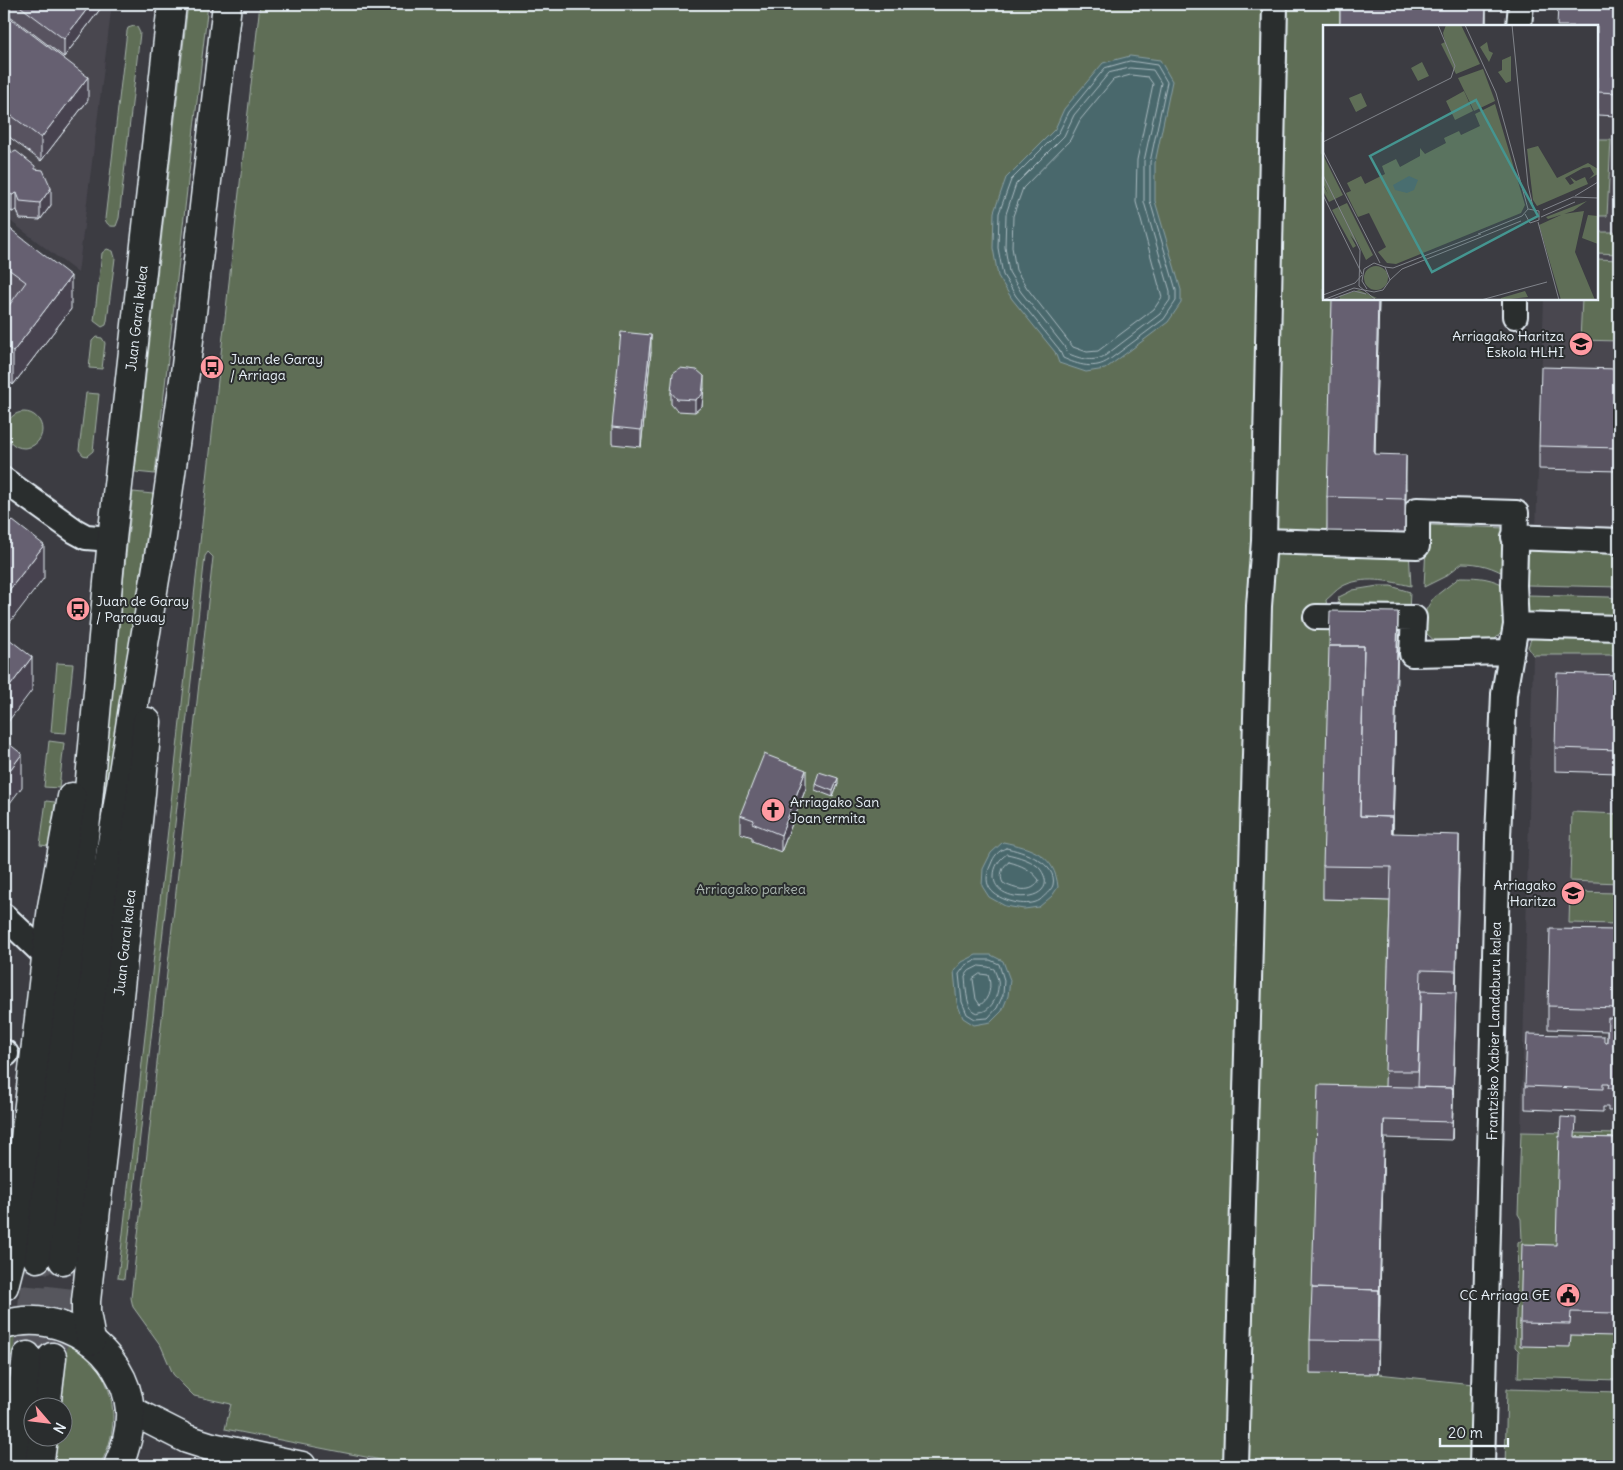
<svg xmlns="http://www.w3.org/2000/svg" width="1623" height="1470" viewBox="0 0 1623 1470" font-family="Delius,sans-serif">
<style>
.built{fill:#494750}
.green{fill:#5f6e57;stroke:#a4b0a8}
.water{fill:#4a686c;stroke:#899fa4}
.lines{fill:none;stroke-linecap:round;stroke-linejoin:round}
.shore{stroke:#a9bac0;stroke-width:1}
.primary-tunnel{stroke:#56575d;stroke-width:28;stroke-dasharray:28 14;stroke-linecap:butt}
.street-casing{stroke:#e8f1f8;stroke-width:28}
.secondary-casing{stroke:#e8f1f8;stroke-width:31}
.primary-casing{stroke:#e8f1f8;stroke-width:31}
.street{stroke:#2a2d2e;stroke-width:24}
.secondary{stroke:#2a2d2e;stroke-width:28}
.primary{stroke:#2a2d2e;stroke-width:28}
.wall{fill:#585361;stroke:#e8f1f8;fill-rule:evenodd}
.shaded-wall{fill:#47434f;stroke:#e8f1f8}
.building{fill:#666071;stroke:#e8f1f8}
.labels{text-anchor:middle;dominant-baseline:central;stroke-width:4;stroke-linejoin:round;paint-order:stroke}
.street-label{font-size:14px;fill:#e8f1f8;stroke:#2a2d2e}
.poi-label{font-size:14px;fill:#e8f1f8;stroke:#2a2d2e;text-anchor:end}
.park-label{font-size:14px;fill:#aab6b0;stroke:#2a2d2e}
.inset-road{fill:none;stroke:#81848b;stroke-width:1}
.view{fill:#459590;fill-opacity:0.15;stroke:#459590;stroke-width:2.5}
.inset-edge{fill:none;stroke:#e8f1f8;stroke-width:2.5}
</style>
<rect width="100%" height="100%" fill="#3c3c42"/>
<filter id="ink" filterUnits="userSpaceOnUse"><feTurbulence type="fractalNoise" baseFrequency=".02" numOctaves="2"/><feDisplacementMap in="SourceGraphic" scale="10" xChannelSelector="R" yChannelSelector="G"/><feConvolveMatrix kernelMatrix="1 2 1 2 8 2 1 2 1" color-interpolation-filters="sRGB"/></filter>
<g filter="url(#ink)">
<!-- built -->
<path class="built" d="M4,4h108l-34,269 -74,-57z
M1597,115l22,1v416l-83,-2 8,-231h53z
M1533,655h86v479l-98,-2z"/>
<!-- green -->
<path class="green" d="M188,4h20l-53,470 -20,-2z
M260,4h1081l-1,22h-16v273h9l-6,232 2,14 80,5 2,36c-21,-5 -49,-11 -70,1 -5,3 -10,9 -15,13l4,28 -7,271 68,2 -6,203 -75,269 68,1 95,10 -2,82h-1060l-186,-37 6,-25 -37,-8 -11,-11 -10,-11 -12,-28 -28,-39 -2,-9 82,-741 -5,-5 -3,4 -81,723 -6,-1z
M134,26l3,1 3,6 -21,185 -3,8c-6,1 -9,-1 -11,-7l22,-188 1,-3z
M1597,140h14l-4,76h-10z
M1597,232h22v22l-22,-1z
M107,249l6,2 2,7 -8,63 -1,4 -4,2 -8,-6 8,-68z
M1597,259l22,1v81l-39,-1 2,-41h15z
M96,337l6,1 3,5 -3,26 -13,-1 3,-27z
M86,393l13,1 -6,57 -6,5 -4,-1 -4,-5z
M6 430a18 18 0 1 1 36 0a18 18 0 1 1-36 0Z
M133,492l20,2 -57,375h-4z
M1427,525l79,3 2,48c-15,-9 -28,-13 -46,-13l-16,13 -22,11z
M1529,547l90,3v37l-92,-2z
M1460,577c22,0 31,1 50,11l-3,39 -13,13 -26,11 -27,-4 -16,-15 1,-22 7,-12z
M1378,586h13l19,6 -1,20 -72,-1 2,-14 14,-7z
M1528,595l81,2 10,2v24l-92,-2z
M1538,633l81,3v19h-86l-5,-8 3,-8z
M57,663l16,1 -7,69 -15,-1z
M49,741l15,2 -5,45 -15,-1z
M46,801l9,1 -6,44 -9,-1z
M1572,812l47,2v69l-49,-2z
M1570,892l49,1v31l-50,-1z
M1521,1132l98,2v246l-101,-3 1,-26 -4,-4 3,-104 4,-3 -1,-21 -3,-5z
M25,1334c10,0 20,1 30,4 56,16 73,82 44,128h-45l4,-28h4v-30l-1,-1 5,-44 -4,-3 -41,-7 -14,4 -3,17v-36z
M1507,1389l112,3v74h-114z"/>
<!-- water -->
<path class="water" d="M1130,56l30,4 12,21 -17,82v38l26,89v13l-13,19 -63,47 -19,3 -27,-9 -4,-11 -43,-53 -14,-23 -5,-28 1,-36 12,-34 49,-49 9,-20 39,-46z
M1003,842c29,6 52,13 55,45l-6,9 -13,11 -15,2 -19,-3 -16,-9 -7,-11 1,-17 8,-16z
M976,955h15l12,6 7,19 -2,16 -6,15 -11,11 -17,3 -11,-7 -6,-15 -3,-32 8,-9z"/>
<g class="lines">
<!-- shore -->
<path class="shore" d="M1130,61l27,4 10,17 -17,80v39l26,89v11l-12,18 -55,41c-14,10 -31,5 -46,-2l-4,-9 -43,-53 -13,-21 -5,-27 1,-35 12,-33 48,-48 10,-20 36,-44z
M1130,68l23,2 8,13 -17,78v41l26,89v9l-10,14 -54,41c-12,8 -26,4 -39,-2l-3,-7 -43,-54 -12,-20 -4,-25 1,-33 10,-30 48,-48 10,-21 35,-42z
M1131,75l17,2 5,7 -16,76 -1,42 26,95 -8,12 -56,42 -11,1 -14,-5 -46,-59 -11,-18 -4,-23 1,-31 10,-28 47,-48 10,-20 33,-40z
M1006,848c16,3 52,15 47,37 -2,6 -9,11 -13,15 -6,4 -15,4 -22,3 -22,-4 -39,-15 -27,-39 3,-8 7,-13 15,-16z
M1007,854c10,2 28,7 34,16 22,33 -48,36 -47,6 0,-9 5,-17 13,-22z
M1009,862c12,3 23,8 30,18 -6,15 -25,9 -36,3 -4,-7 -1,-17 6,-21z
M977,960h13l9,4 5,16 -1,15 -6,13 -9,10 -13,1 -8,-5 -5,-12 -3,-28 6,-8z
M979,966l9,1 6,2c1,3 3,7 4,11 2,11 -5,31 -18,32 -3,1 -4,1 -7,-1 -7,-7 -7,-25 -8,-35l4,-5z
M980,974l8,1c4,10 2,24 -8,30l-4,-6 -3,-20z"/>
<!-- primary-tunnel -->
<path class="primary-tunnel" d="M27,1356l10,-98
M52,1357l11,-97"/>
<!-- street casing -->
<g class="street-casing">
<path id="street" d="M1519,26l2,-22
M1515,316v-17
M4,480l71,51 11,6 26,2
M1514,537l105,4
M1264,541l153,5v-36l99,3 -2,72 2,40 -12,69 -6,144 -16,628
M1316,617l98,1 -2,36 98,-2
M1516,625l103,3
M4,916l42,40
M4,1052l2,2
M1236,1466l23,-860 5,-65 11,-537"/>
</g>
<!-- secondary casing -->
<g class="secondary-casing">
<path id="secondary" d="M130,1410l57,29 25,8 90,19"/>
</g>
<!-- primary casing -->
<g class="primary-casing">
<g id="primary">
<path id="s1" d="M37,1258l51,-457 24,-262 60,-535"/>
<path d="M63,1260l40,-359 30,-193 28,-164 25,-178 41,-362"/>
<path d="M4,1286l7,-27 41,-352 20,-110"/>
<path d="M4,1325c57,-18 121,25 126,85 1,20 -4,38 -12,56"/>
<path id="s2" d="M91,1341l-5,-29v-11l55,-508 6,-71"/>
<path d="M46,1408l6,-51"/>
<path d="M13,1466l14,-110"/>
<path d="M39,1466l4,-28"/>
</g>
</g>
<!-- street -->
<use href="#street" class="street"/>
<!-- secondary -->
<use href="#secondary" class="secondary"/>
<!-- primary -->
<use href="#primary" class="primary"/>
</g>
<!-- wall -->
<path class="wall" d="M10,4h94l-40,53 -54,-41z
M1340,4h146v22h-146z
M1619,4v213h-4l2,-101 -20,-1v-89z
M4,13l84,87 -47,61 -37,-28z
M4,144l8,9 23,16 16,36 -11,15 -20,-1 -3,-9 -5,2 -8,-5z
M4,224l67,85 -58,76 -9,-8zM7,301l3,2 -2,4 -3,-3z
M1379,299l-4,155 31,34 -1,44 -78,-1v-34z
M651,352l-10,95 -29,-3v-17z
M1619,369v102l-80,-2v-23z
M704,388l-2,18 -7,6 -18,-1 -6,-7v-12z
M1398,630l-5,203 66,36 -7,271 -68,-2 -6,236 -68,-1v-33l75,-254 5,-185 -67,-2v-33z
M1619,675v98l-64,-2v-23z
M815,784h23l-5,13 -18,-7z
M806,788l-25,64 -29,-11v-4l-12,-4v-18z
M1619,930v181h-11v-4h-5v5l-78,-3v-23l79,-44h3v-11l-59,-2v-23z
M1576,1137l43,1v216h-4v-18l-44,-1 -1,12 -50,-1v-23l36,-78z"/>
<!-- shaded-wall -->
<path class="shaded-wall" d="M91,4h13l-40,53v-18z
M1486,4v22h-1z
M88,77v23l-47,61v-23z
M51,188v17l-11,15v-17z
M17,193v17l-5,2v-17z
M7,268v33l-3,4v-33z
M71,276v33l-58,76v-33z
M1378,299h1l-5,188v-33z
M651,335v17l-10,95v-17z
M704,376v12l-2,18 -7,6v-12z
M1406,455v33l-1,44v-33z
M44,545v33l-40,52v-33z
M1398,612v18l-6,237v-50z
M32,657v33l-28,37v-33z
M22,754v33l-18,24v-33z
M806,770v18l-25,64v-17z
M838,778v6l-5,13v-6z
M1459,835v34l-7,271 4,-169z
M1384,1120v18l-6,236v-33z"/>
<!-- building -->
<path class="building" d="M17,4h74l-27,35z
M1340,4h146l-1,22h-49l-96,-2z
M1558,4h61v89l-22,-1v-66h-40z
M4,13l84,64 -47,61 -37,-28z
M1617,115h2v79h-4z
M4,144l5,1 3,8 4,-2 19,15v3l8,1 8,18 -11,15 -20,-2 -3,-8 -5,2 -8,-6z
M4,224l67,52 -58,76 -9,-8v-40l4,3 18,-25 -19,-14 -3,4z
M1332,299h46l-4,155 32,1 -1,44 -78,-2z
M621,332l30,3 -10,95 -29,-3z
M1541,367l78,2v79l-80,-2z
M680,368l17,2 7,6 -2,19 -7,5 -18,-1 -6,-7 2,-19z
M4,514l40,31 -40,52z
M1330,611l68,1 -6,221v-16l-32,-1 4,-170h-35z
M4,635l28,22 -28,37z
M1329,646h35l-4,170 32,1v16l67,2 -3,136 -35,-1 -3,101h-33l6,-204 -68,-1z
M1557,673l62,2v75l-64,-2z
M4,740l18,14 -18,24z
M764,754l42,16 -25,65 -29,-12 2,-3 -14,-5z
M819,772l19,6 -5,13 -18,-7z
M1550,929l69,1v78l-71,-2z
M1421,991l35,1 -3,102v-6l-35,-1z
M1608,1018l11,1v69h-11l1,-4h-6v5l-78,-3 2,-52 77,2v6h3z
M1318,1085l135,3 -1,34 -68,-2 -5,186v-16l-67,-2z
M1561,1117l15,1 -1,19 44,1v193h-4v-18l-44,-1 -1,12 -50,-1 2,-79 34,1 3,-109 1,1z
M1312,1288l67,2 -1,51 -68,-1z"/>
</g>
<!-- icons -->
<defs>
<g id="school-disc" transform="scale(1.25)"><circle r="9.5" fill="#ff9aa2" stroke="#2a2d2e"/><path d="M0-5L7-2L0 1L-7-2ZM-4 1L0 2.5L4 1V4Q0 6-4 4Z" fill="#111"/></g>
<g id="bus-disc" transform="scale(1.25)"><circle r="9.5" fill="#ff9aa2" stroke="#2a2d2e"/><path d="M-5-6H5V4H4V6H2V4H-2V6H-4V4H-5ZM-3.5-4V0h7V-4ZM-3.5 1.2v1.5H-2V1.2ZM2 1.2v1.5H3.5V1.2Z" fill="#111"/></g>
<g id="church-disc" transform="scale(1.25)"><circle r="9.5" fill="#ff9aa2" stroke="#2a2d2e"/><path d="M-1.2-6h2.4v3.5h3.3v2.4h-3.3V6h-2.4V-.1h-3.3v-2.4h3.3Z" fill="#111"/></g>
<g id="civic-disc" transform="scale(1.25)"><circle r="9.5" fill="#ff9aa2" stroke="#2a2d2e"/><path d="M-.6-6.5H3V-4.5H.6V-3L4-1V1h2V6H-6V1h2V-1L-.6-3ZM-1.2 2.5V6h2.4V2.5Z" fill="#111"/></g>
</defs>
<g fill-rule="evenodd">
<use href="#school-disc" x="1581" y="344"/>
<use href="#bus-disc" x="212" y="367"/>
<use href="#bus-disc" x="78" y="609"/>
<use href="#church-disc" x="773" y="810"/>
<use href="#school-disc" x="1573" y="893"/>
<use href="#civic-disc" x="1568" y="1295"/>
</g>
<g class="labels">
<!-- street labels -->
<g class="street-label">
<text stroke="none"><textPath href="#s1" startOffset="945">Juan Garai kalea</textPath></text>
<text stroke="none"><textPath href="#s2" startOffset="401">Juan Garai kalea</textPath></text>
<text transform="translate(1494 1031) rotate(-89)">Frantzisko Xabier Landaburu kalea</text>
</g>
<!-- poi labels -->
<g class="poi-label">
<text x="1564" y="336">Arriagako Haritza<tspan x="1564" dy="16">Eskola HLHI</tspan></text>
<text x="230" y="359" text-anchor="start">Juan de Garay<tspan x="230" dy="16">/ Arriaga</tspan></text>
<text x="96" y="601" text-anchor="start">Juan de Garay<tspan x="96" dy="16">/ Paraguay</tspan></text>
<text x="790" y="802" text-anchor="start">Arriagako San<tspan x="790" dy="16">Joan ermita</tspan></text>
<text x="1556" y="885">Arriagako<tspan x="1556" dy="16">Haritza</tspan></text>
<text x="1550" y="1295">CC Arriaga GE</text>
</g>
<!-- park labels -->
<g class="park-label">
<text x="751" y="889">Arriagako parkea</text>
</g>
</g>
<!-- overview -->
<g transform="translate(1323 25)">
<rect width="275" height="275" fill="#3c3c42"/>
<path d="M123,0h15l19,39 -24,10 -15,-30 4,-2 -2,-9zM164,17l2,9 4,2 -4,9 -9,-15zM188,31v25l-5,2 -8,-11 4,-2v-10zM99,37l7,14 -11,5 -7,-13zM160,44l12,32 -21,10 -16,-33zM141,66l9,20 -18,9 -9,-19zM38,68l6,13 -11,6 -7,-14zM172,79l30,101 -4,8 -125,51 -9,-1 -9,-11 8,-5 -17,-34 -11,4 -12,-24 5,-2 -4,-8 14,-7 4,8 20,-10 -3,-8 14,-7 4,8 20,-11v-8l5,6 21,-11 -2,-5 15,-7 2,4 19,-9 -5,-12zM215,121l19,32 31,-15 10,6v5l-9,5 5,-5 -4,-7 -7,1 -18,10 5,7 4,-2 -4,-6 6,4 9,-4 3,7 -51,22 -4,-6 -6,-51zM0,130l20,40 -14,7 -6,-11v-6l5,9 -5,-11zM264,176l-14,10 -25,8 -2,-2zM24,178l26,52 -7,5 -13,-27 5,12 -8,-10 6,11 -3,2 -21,-38zM261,186l-9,41 20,48h-34l-22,-75 24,-11zM265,190l10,1v28l-16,-6zM41 253a12 12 0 1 1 24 0a12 12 0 1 1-24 0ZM36,265l18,8 -21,2 -16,-1 -1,-3zM202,266l3,6 -28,3 1,-2z" fill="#5f6e57"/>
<path d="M86,151l9,4 -4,10 -7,3 -12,-3 -2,-5z" fill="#4a686c"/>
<path class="inset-road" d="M142,0l31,68 32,116M189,0l16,160 5,22M0,117l128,-64 4,-12 -17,-41M0,126l57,112M0,150l37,75 -1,36 17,14M0,170l39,79M252,171l23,-14M220,185l30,-13 25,1M202,189l5,9 9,-3v-9l-11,-2M218,192l34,-15M215,197l21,78M155,209l44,-18 6,-7M62,242l8,1 88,-34M67,255l12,-11 119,-48M0,270l32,-12 7,-8M0,275l31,-12 20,4 9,-2 7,-10 -5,-13 -11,-4 -10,6 -2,12 5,8M7,275l24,-9 12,3M158,275l66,-18"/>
<path class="view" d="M153,75l62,116 -106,56 -62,-116z"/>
<rect width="275" height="275" class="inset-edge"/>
</g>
<!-- margin -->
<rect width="1623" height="1470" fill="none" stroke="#2a2d2e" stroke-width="20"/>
<rect x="10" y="10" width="1603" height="1450" fill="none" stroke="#e8f1f8" stroke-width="2" filter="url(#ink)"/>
<!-- north arrow -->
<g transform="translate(48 1422) rotate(118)"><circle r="24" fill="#2a2d2e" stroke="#767b7f"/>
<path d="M0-4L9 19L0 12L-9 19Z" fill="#ff9aa2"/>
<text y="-8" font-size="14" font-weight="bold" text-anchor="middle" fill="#e8f1f8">N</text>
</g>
<!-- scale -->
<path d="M1440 1438v8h68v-8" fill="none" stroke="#e8f1f8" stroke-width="2.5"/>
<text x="1448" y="1438" font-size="15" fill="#e8f1f8" stroke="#2a2d2e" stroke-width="4" paint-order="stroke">20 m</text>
</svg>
